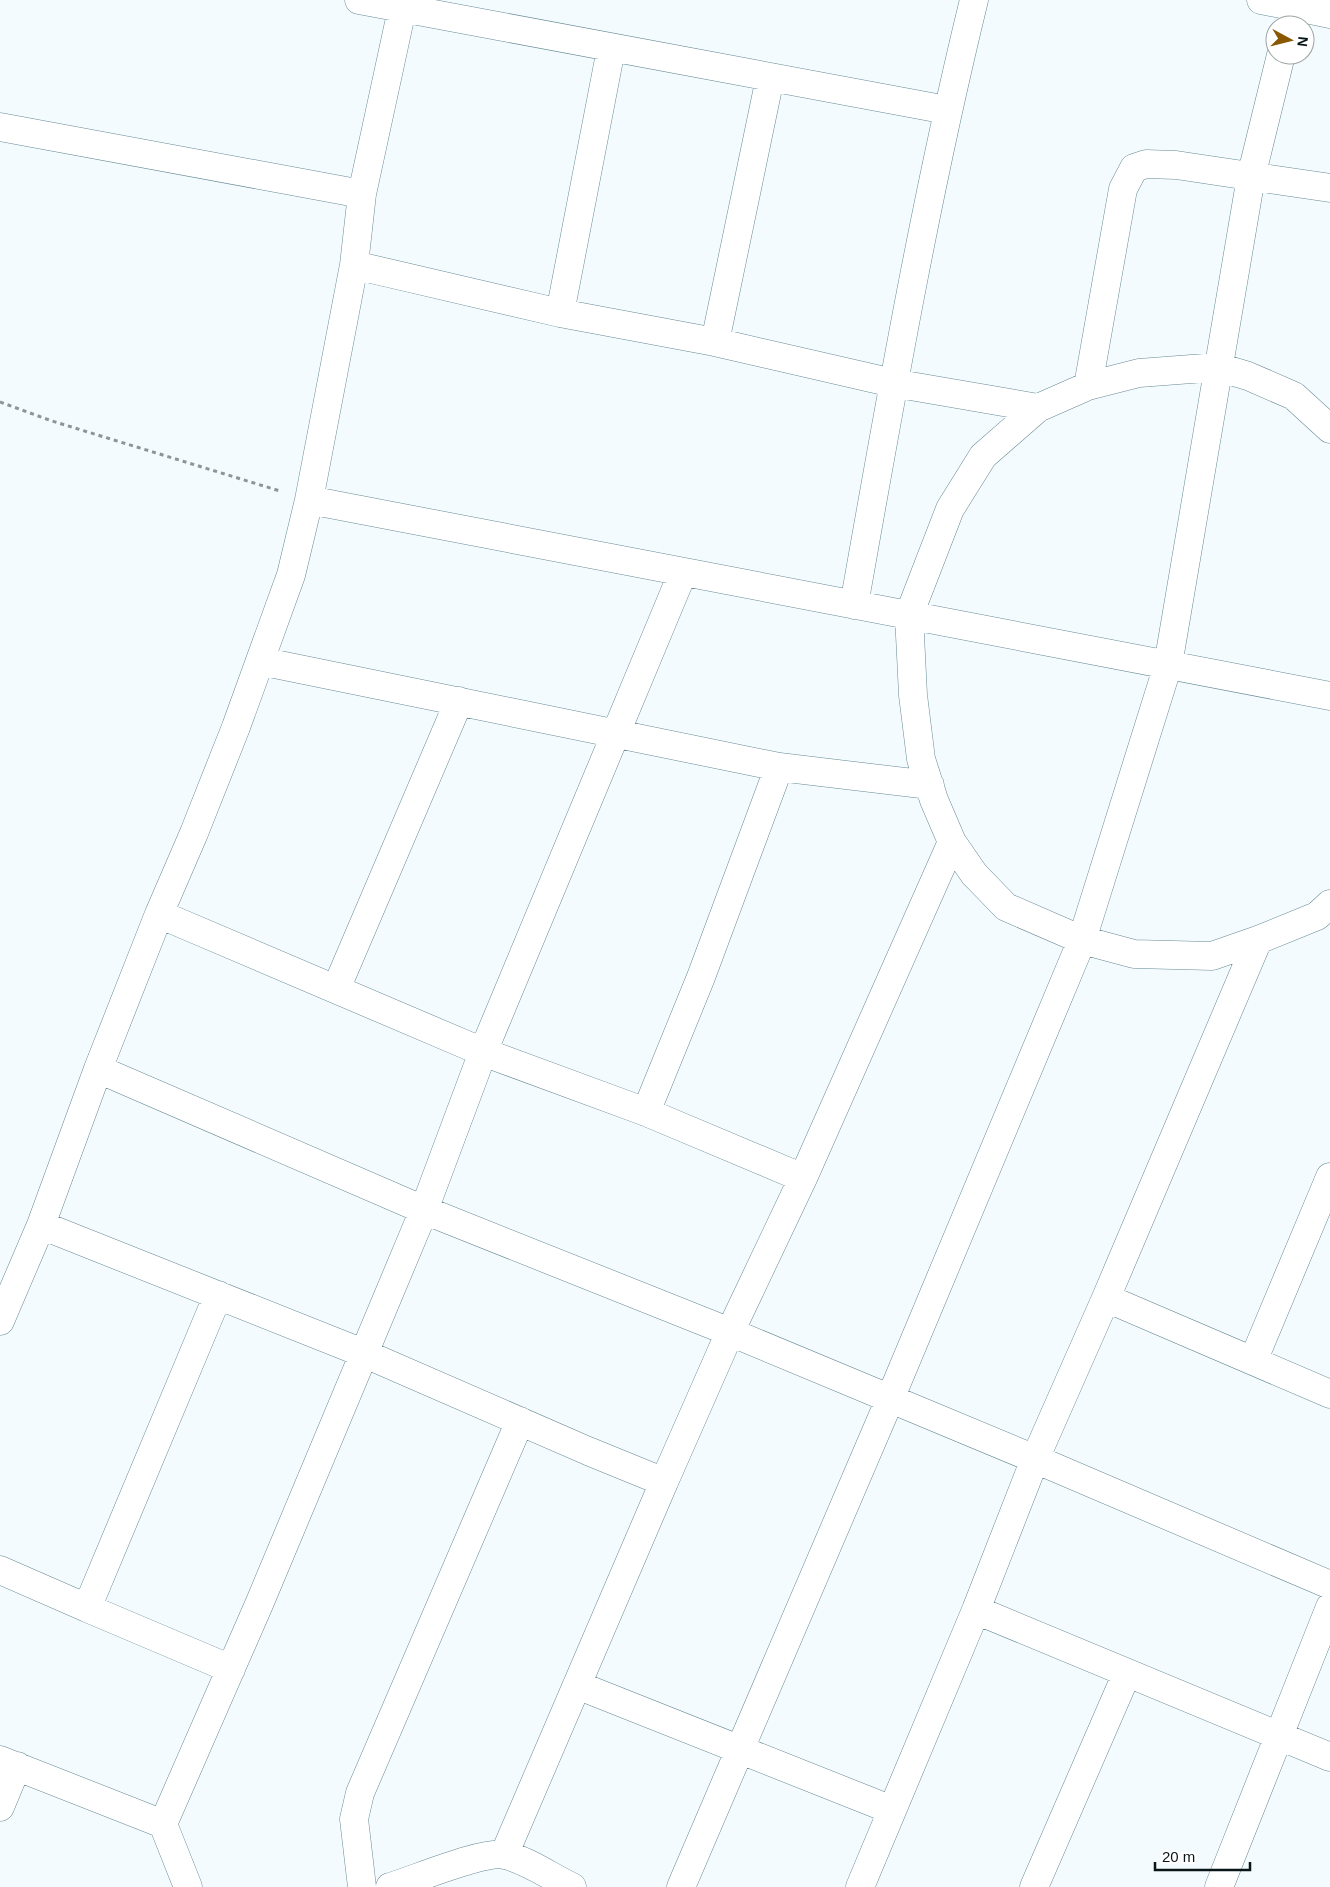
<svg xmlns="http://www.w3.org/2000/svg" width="1330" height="1887" viewBox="0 0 1330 1887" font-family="Helvetica,sans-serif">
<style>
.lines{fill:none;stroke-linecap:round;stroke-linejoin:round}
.minor-casing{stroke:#678a96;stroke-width:29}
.path{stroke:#8b9599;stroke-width:3;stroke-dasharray:4 4;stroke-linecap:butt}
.minor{stroke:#fff;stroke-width:28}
</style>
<rect width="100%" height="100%" fill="#f4fbfe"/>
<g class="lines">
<!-- minor casing -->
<g class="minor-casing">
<path id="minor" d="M359,0l588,110
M1261,0l69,14
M0,127l362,67
M354,265l206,48 155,29 178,41 145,25
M560,313l51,-264
M715,342l55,-264
M1088,386l35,-197 11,-21 12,-4 30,1 154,23
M1330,429l-36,-33 -46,-20 -30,-9 -79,6 -51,13 -50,22 -55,48 -33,53 -41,106 4,80 8,64 13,41 18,42 22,32 32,33 76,33 52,14 78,2 46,-16 59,-24 13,-12
M309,500l45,-235 8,-71 42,-194
M854,605c36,-203 71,-405 120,-605
M260,661l519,106 151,18
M159,914l324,138 163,60 157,66
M336,989l123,-288
M98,1069l326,141 306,122 305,127 295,126
M646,1112l55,-135 78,-210
M41,1225l322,128 225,98 76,31 -160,373
M1106,1298l224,96
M0,1321l41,-96 57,-156 61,-155 35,-81 42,-106 55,-152 18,-75 1021,196
M1253,1361l77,-184
M664,1482l66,-150 73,-154 149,-336
M0,1570l87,38 131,-313
M87,1608l144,61
M976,1610l354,147
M577,1685l315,125
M0,1760l163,64 25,63
M0,1807l17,-41
M163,1824l97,-222 164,-392 59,-158 200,-480
M362,1887l-8,-68 6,-26 160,-372
M390,1887c24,-7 94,-37 115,-32 22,5 46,22 67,32
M681,1887l209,-488 192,-459 86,-275 83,-488 30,-122
M860,1887l116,-277 59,-151 71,-161 152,-358
M1034,1887l93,-214
M1219,1887l111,-280"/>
</g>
<!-- path -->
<path class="path" d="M0,402l52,19 228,70"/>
<!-- minor -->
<use href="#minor" class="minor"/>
</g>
<!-- north arrow -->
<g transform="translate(1290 40) rotate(97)"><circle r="24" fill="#ffffff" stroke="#9ca2a3"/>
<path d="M0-4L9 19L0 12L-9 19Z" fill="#8a5802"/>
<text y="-8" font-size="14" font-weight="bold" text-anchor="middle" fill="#08161a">N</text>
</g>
<!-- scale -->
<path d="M1155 1862v8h95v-8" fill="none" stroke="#08161a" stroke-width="2.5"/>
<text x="1162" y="1862" font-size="15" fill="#08161a" stroke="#ffffff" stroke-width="4" paint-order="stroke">20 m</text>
</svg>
